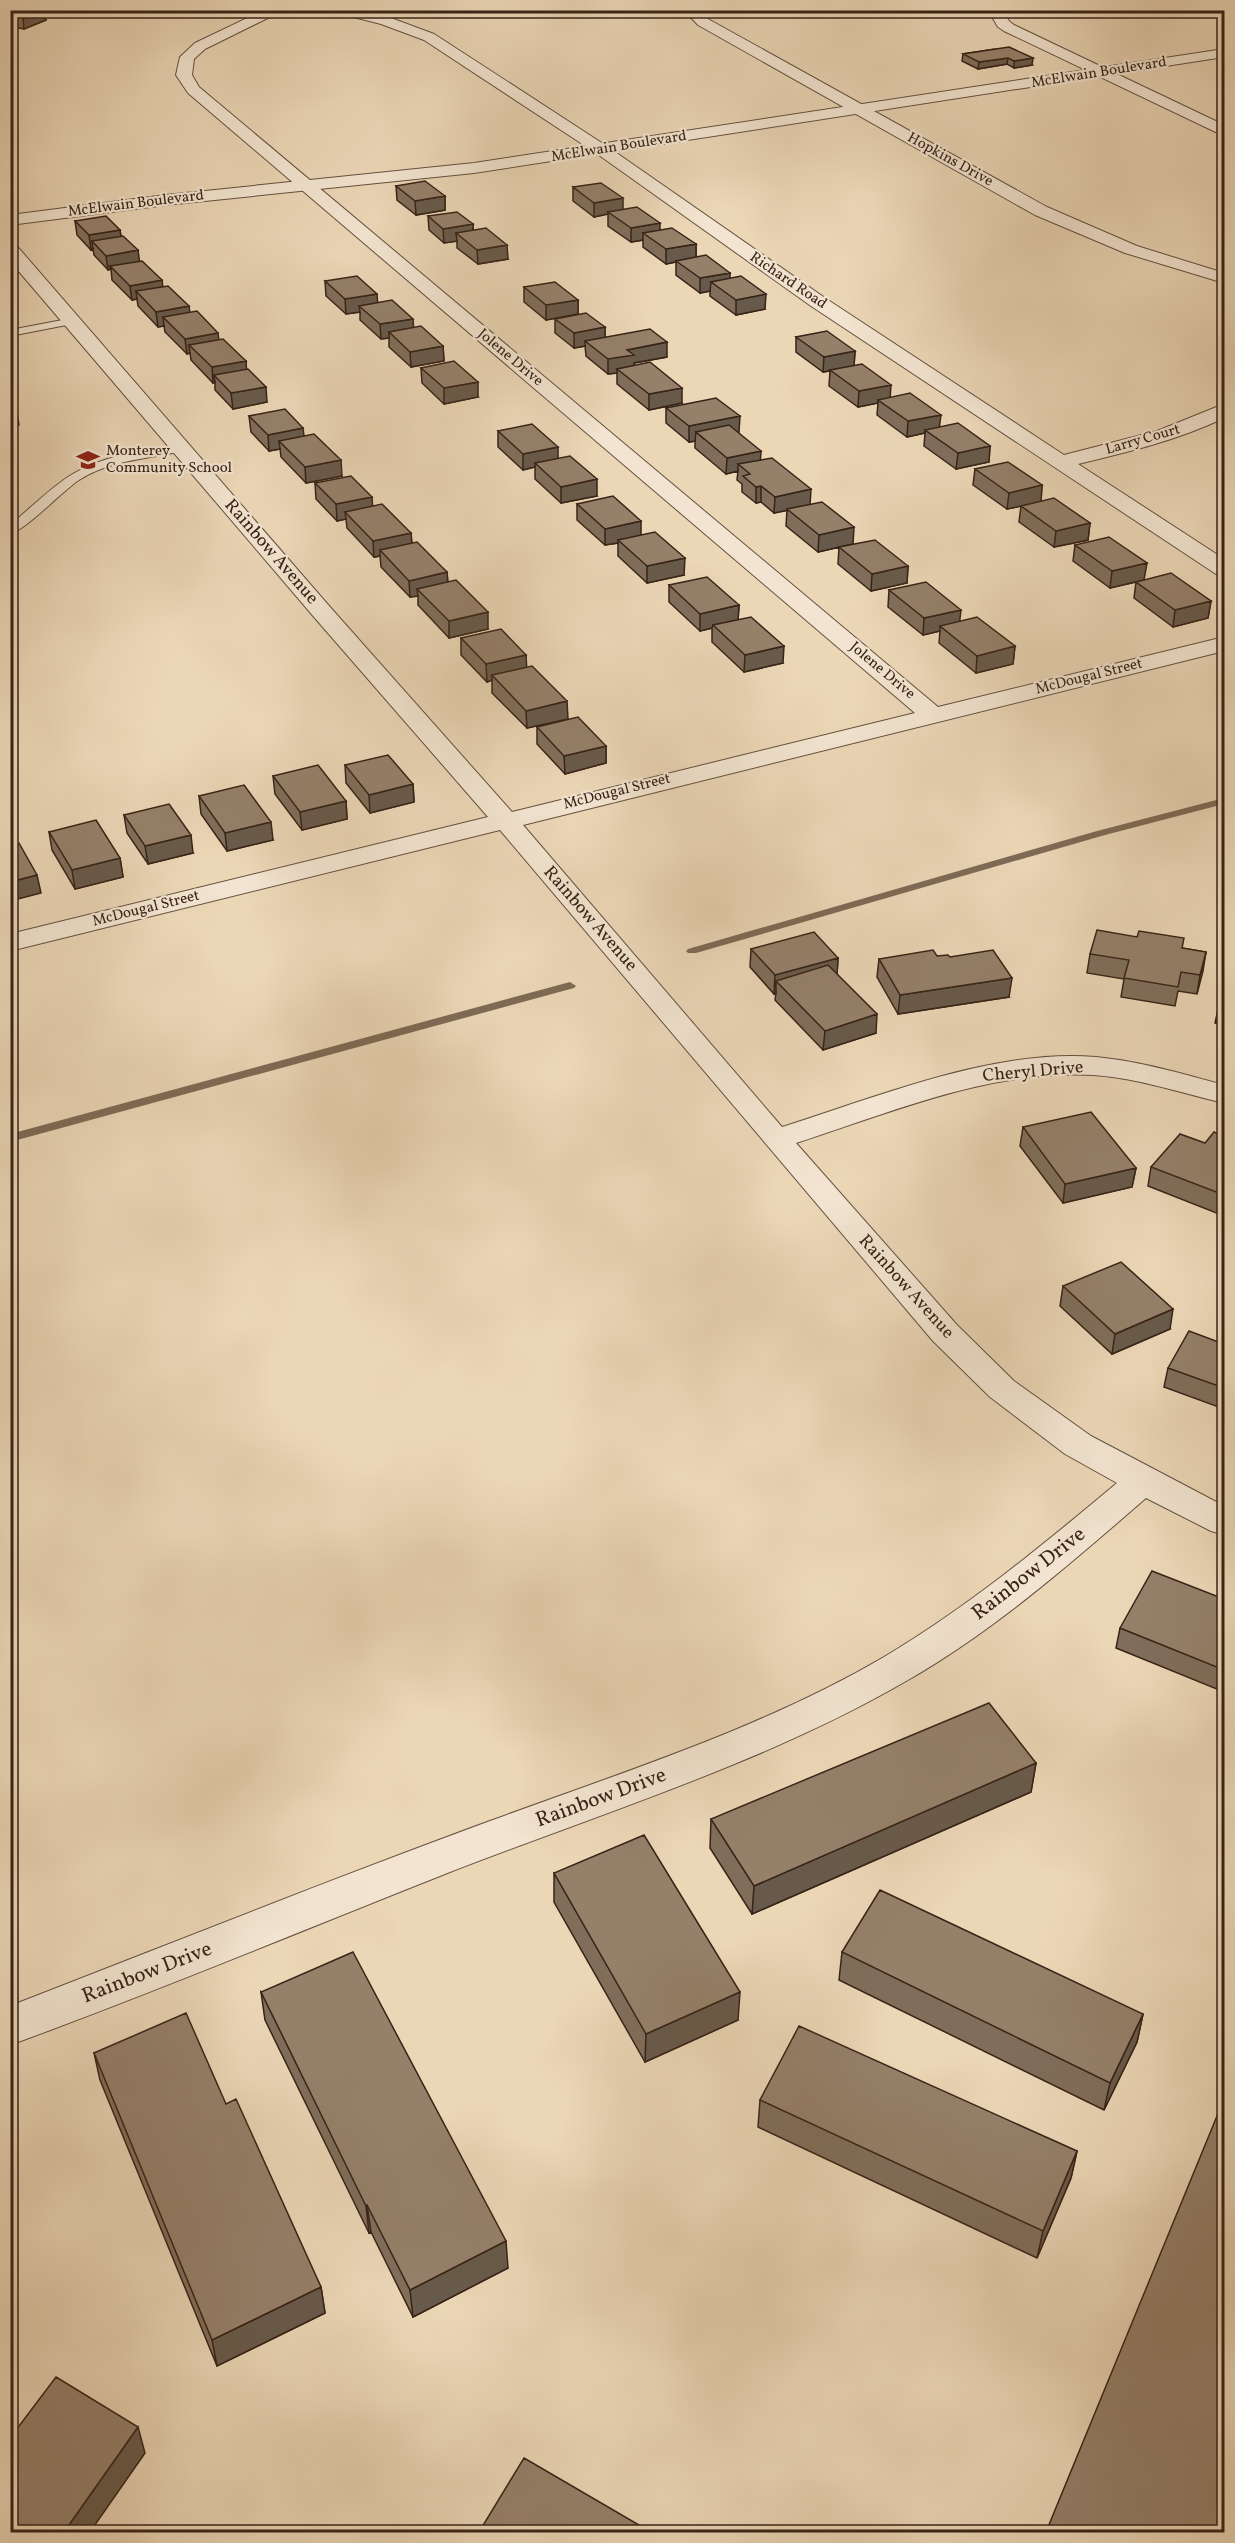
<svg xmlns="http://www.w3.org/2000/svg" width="1235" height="2543" viewBox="0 0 1235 2543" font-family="Vollkorn,serif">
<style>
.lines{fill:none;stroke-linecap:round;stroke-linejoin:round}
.stream{fill:#7e6a56;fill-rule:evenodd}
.service-casing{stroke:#64503f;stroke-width:2}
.minor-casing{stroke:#64503f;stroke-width:2}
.tertiary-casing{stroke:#64503f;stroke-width:2}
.service{fill:#f2e4d0;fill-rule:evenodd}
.minor{fill:#f2e4d0;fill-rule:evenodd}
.tertiary{fill:#f2e4d0;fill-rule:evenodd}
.wall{fill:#806e5b;stroke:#372317;stroke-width:1.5}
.shaded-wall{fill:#685a4a;stroke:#372317;stroke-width:1.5}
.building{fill:#95806a;stroke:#372317;stroke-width:1.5}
.labels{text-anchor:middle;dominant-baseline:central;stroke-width:4.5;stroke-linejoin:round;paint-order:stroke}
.far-street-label{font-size:15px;fill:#372317;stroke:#f2e4d0}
.far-poi-label{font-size:15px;fill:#372317;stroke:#f2e4d0;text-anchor:start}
.street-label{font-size:18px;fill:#372317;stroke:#f2e4d0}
.near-street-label{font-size:21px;fill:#372317;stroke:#f2e4d0}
</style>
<rect width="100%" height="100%" fill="#ebd6b6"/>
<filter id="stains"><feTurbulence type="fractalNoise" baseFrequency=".00333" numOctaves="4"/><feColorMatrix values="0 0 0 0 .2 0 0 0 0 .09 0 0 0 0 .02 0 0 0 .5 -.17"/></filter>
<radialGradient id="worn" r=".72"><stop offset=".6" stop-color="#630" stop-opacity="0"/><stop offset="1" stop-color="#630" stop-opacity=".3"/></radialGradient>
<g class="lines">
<!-- stream -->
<path class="stream" d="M1224,798v6l-119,31 -409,118h-8l-2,-2 2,-2 409,-118z
M570,982l6,4 -2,2 -564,154v-8z"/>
<!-- service casing -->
<g class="service-casing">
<path id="service" d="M73,318l4,1v4l-67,13v-6z
M182,445l4,1v4c-36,9 -74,9 -107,30 -18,12 -52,49 -69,54v-9c21,-17 39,-36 61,-50 33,-20 74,-25 111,-30z"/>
</g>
<!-- minor casing -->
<g class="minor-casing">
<path id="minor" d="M264,10h20l-79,39 -11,10 -2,16 7,12 739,620 286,-70v14l-701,174 259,302c95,-30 214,-79 314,-70 44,4 86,17 128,28v18c-43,-10 -86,-25 -130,-28 -103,-6 -202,37 -298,68l161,182 57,56 77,55 133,70v29l-13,-4 -65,-33c-75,65 -151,132 -238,182 -143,83 -304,132 -458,192 -147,58 -292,119 -440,173v-39c160,-62 319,-126 480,-185 133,-49 271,-92 394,-164 84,-50 159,-112 233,-174l-52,-29 -75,-57 -57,-56 -433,-511 -490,121v-17l478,-117 -174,-200 -304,-356v-17l6,1 314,362 182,205 403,-99 -727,-620 -12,-18 4,-18 15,-14z
M336,10h26l29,8 43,16 174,113 217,151 239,157 93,-24 67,-27v14c-46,22 -96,34 -146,46l146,95v17l-8,-2 -405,-268 -215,-153 -172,-113 -43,-16 -43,-11z
M684,10h16l8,9 339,188 90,39 87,27v10l-99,-30 -90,-38 -337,-190z
M988,10h14l7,11 5,4 210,100v11l-220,-105 -6,-4z"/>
</g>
<!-- tertiary casing -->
<g class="tertiary-casing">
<path id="tertiary" d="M1224,49v8l-750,116 -308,32 -156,20v-10l156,-20 308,-32z"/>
</g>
<!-- service -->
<use href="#service" class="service"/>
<!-- minor -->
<use href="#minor" class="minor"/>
<!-- tertiary -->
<use href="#tertiary" class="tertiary"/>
</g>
<!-- wall -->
<path class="wall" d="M10,10h67l-11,5 -21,-3 1,8 -22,9 -11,-2 1,7 -4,1z
M995,49l37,16 -18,3 -7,-4 -29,5 -16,-8 1,-7z
M396,186l49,10v14l-29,5 -19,-15z
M573,187l50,23 37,20 36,14v13l34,21 35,31 -29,6 -26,-19v-5l-10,2 -24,-18v-13l-10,2 -23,-17v-7l-12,2 -23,-16v-12l-14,3 -21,-16z
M428,216l45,8v7l35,28 -30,5 -21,-16v-7l-13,2 -15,-13z
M75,221l45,9 1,6 18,25 24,26 56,53 27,21v8l21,33 -34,7 -18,-19v-8l-2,1 -22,-23 -1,-7 -3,1 -22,-22 -1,-6 -6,1 -20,-21 -1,-7 -5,1 -20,-20 -1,-11 -3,1 -14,-15 -1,-6 -2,1 -14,-15z
M325,281l52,21 36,26 30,18 1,15 -33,6 -22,-20v-9l-8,1 -21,-19v-8l-14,2 -20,-18z
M524,287l54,13v14l-32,6 -22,-18z
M555,319l50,8v10l62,20 -33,6v2l48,38 -33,7 -32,-26v-11l-9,1 -22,-18 -1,-10 -11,2 -19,-15z
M796,337l59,14 -1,15 36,31 50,30 50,19 -1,16 -33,7 -32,-23 1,-13 -18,4 -30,-22 1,-12 -20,4 -29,-21 1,-15 -7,1 -27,-20z
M421,368l57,29 -34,7 -22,-21z
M666,408l73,24h-1l23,28 92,84 -35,8 -32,-26 1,-16 -13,3 -13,-11 -5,1 -14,-11v-8l-5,-4 1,-9 -12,3 -31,-26v-7l-6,1 -23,-19z
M249,416l55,20 38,40 -36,7 -25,-26 -1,-8 -11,2 -18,-19z
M498,431l60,27 39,38 -36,7 -26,-24v-12l-12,3 -25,-23z
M975,469l67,16 -1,16 49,22 -2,17 -34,7 -35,-25 2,-16 -14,3 -34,-24z
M315,483l58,23 38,27 1,10 35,29 1,10 40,47 -39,9 -31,-33v-9l-8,1 -29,-30 -1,-11 -6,1 -27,-29 -1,-9 -9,2 -21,-22z
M577,504l64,31 43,40 -37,8 -29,-27v-13l-13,2 -28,-25z
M1075,545l69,35 67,21 -3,17 -35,9 -39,-29 2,-16 -26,6 -37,-27z
M839,547l69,19 -1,17 -36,8 -33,-27z
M669,585l70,20 -1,15 45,43 -39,9 -32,-30v-14l-12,3 -31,-29z
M889,590l126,56 -2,18 -37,9 -37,-30 1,-12 -17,4 -35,-28z
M461,638l65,17v12l42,52 -41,9 -35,-35v-13l-5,2 -26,-27z
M537,727l69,19v17l-41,11 -28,-30z
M345,765l68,19 1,18 -44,11 -24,-30z
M273,776l73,25 1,18 -45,11 -27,-36z
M199,796l74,44 -46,11 -26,-37z
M124,815l69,38 -45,11 -21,-31z
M49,832l71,26 3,19 -48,12 -23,-39z
M1182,948l24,4 -9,42 -19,-3 -3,15 -54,-9 3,-18 -37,-6 3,-19z
M751,949l87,9 -1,16 39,59 -53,17 -48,-50 1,-7 -2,1 -24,-27z
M937,956l13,1 59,40 -111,17 -21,-37 2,-18z
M1224,995v31l-9,-3 4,-18z
M1023,1127l113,41 -4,19 -69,16 -43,-57z
M1224,1136v80l-76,-30 3,-19z
M1063,1286l107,43 -58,25 -52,-48z
M1224,1344v65l-60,-22 4,-19z
M1224,1599v93l-108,-44 4,-20z
M1036,1763l-5,29 -279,122 -42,-66 1,-29z
M554,1873l184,147 -93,42 -91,-160z
M842,1952l301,62 -6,28 -33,68 -265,-130z
M261,1992l247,276 -95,49 -42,-85 -2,1 -104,-213z
M94,2053l132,51 95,183 4,26 -108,53 -117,-286z
M760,2100l317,51 -6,27 -34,80 -279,-131z"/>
<!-- shaded-wall -->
<path class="shaded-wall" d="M38,10h7l1,10 -22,9 -1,-12z
M65,10h12l-11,5z
M12,21l2,13 -4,1v-13z
M1008,58l-1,6 -29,5 1,-7z
M1033,58l-1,7 -18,3v-7z
M445,196v14l-29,5 -1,-14z
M623,198v14h-15v2l-14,3v-14z
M660,223v14l-17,-4v7l-12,2v-14z
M473,224v14l-17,-5 1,8 -13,2 -1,-14z
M120,230l2,15 -30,-4 1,8 -2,1 -2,-15z
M696,244v15l-20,2v1l-10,2v-15z
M507,245l1,14 -30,5 -1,-14z
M138,250l2,15 -30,1 1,3 -3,1 -2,-14z
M730,273v14l-19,-5 -1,9 -10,2v-15z
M162,280l2,15 -28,-4 1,8 -5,1 -2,-14z
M377,294l1,14 -19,-2 1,6 -14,2 -1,-15z
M766,294l-1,15 -29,6v-15z
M578,300v14l-32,6v-15z
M189,306l2,15 -28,-4 1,9 -6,1 -2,-15z
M413,319l1,14 -25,-1v6l-8,1 -1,-15z
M605,327v15l-20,-1v5l-11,2v-15z
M218,333l2,15 -31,-3 1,8 -3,1 -2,-15z
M667,342v15l-33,6v7l-17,-1v4l-9,1v-15l19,-9z
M443,346l1,15 -33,6 -1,-15z
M855,351l-1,15 -31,6 1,-15z
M246,361l1,15 -33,-1 1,7 -2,1 -1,-16z
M478,382v15l-34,7v-16z
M891,385l-1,15h-12v3l-20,4 1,-16z
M266,387l1,15 -34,7 -2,-16z
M682,388v15l-33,7v-16z
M15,402l4,23 -9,7v-25z
M941,415l-2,15h-14v3l-18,4 1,-16z
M740,416l-1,16 -35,7 -8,-7 -1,9 -6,1v-16z
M303,428l2,16 -26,-3 1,8 -11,2 -1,-16z
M990,446l-1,16 -33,7 2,-16z
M558,447v16h-23v4l-12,3v-16z
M761,451l-1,16 -22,-3v7l-12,3 1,-16z
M341,460l1,16 -36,7 -1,-16z
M597,479v17l-36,7v-16z
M1042,485l-1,17 -34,7 2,-16z
M761,486v16l-5,1v-16z
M811,489l-1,17 -36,7 1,-16z
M372,497l1,16 -28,-1 1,7 -9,2 -1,-17z
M641,521v17l-23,2v3l-13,2v-16z
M1090,523l-2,17 -34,7 2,-16z
M854,527l-1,17 -35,8 1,-17z
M411,533l1,16 -32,1v6l-6,1 -1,-16z
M685,558l-1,17 -37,8v-17z
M1147,563l-3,17 -34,8 2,-17z
M908,566l-1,17 -36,8 1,-17z
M447,572l1,17h-31l1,7 -8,1 -1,-16z
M1211,601l-3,17 -35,9 2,-17z
M739,605l-1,17 -25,3 -1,3 -12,3v-17z
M961,610l-2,17 -19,-1v5l-17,4 1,-17z
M488,612v17l-39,9v-17z
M784,646l-1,17 -39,9 1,-17z
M1015,646l-2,18 -37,9 1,-17z
M526,655l1,17 -35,3v5l-5,2 -1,-18z
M567,701l1,18 -41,9 -1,-17z
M606,746v17l-41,11 -1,-18z
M413,784l1,18 -44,11 -1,-18z
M346,801l1,18 -45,11 -2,-18z
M271,822l2,18 -46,11 -2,-18z
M191,835l2,18 -45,11 -3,-18z
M120,858l3,19 -48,12 -3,-19z
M37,875l4,18 -31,8v-19z
M1206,952l-3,19 -6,23 3,-19z
M838,958l-1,18 -61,5v12l-2,1 1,-19z
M1012,978l-3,19 -111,17 2,-19z
M877,1014l-1,19 -53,17 2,-19z
M1136,1168l-4,19 -69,16 2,-19z
M1173,1309l-3,20 -58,25 3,-20z
M1036,1763l-5,29 -279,122 2,-28z
M740,1992l-2,28 -93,42 1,-28z
M1143,2014l-6,28 -33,68 6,-27z
M1077,2151l-6,27 -34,80 6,-27z
M367,2205l4,27 -2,1 -3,-27z
M506,2241l2,27 -95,49 -3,-27z
M321,2287l4,26 -108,53 -5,-26z
M138,2427l7,26 -55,79h-26z"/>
<!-- building -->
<path class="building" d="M10,10h28l-15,7 -13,-2z
M1009,47l24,11 -19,3 -6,-3 -29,4 -16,-8z
M425,181l20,15 -30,5 -19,-15z
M601,183l22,15 -29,5 -21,-16z
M637,207l23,16 -29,5 -23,-16z
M457,212l16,12 -30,5 -15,-13z
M106,216l14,14 -31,5 -14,-14z
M486,228l21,17 -30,5 -21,-17z
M672,228l24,16 -30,5 -23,-16z
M123,236l15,14 -32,6 -14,-15z
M706,255l24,18 -30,5 -24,-17z
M142,261l20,19 -32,6 -20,-20z
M357,276l20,18 -32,5 -20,-18z
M741,276l25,18 -30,6 -25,-18z
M555,282l23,18 -32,5 -22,-18z
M168,286l21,20 -33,6 -20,-21z
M392,300l21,19 -33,5 -21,-18z
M197,311l21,22 -33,6 -22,-22z
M586,313l19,14 -31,6 -19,-14z
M421,326l22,20 -33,6 -21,-20z
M650,329l17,13 -40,8 7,5 -26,4 -23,-18z
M827,331l28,20 -31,6 -28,-20z
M223,339l23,22 -34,6 -23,-22z
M454,361l24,21 -34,6 -23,-20z
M650,362l32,26 -33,6 -32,-25z
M862,364l29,21 -32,6 -29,-21z
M248,369l18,18 -35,6 -17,-18z
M910,393l31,22 -33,6 -30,-21z
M716,398l24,18 -51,10 -23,-18z
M10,402h5l-5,5z
M285,409l18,19 -35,7 -19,-19z
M958,423l32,23 -32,7 -33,-23z
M532,424l26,23 -35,7 -25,-23z
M729,425l32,26 -34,7 -31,-26z
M314,434l27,26 -36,7 -26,-26z
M570,456l27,23 -36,8 -26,-24z
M772,458l39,31 -36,8 -14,-11 -5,1 -13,-11 7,-2 -12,-10z
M1008,462l34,23 -33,8 -34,-24z
M351,476l21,21 -36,7 -21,-21z
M613,496l28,25 -36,8 -28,-25z
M1054,498l36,25 -34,8 -35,-25z
M822,502l32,25 -35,8 -32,-26z
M382,504l29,29 -38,8 -28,-29z
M655,532l30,26 -38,8 -29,-26z
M1109,537l38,26 -35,8 -37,-26z
M875,540l33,26 -36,8 -33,-27z
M417,542l30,30 -38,9 -29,-31z
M1171,573l40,28 -36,9 -39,-28z
M707,577l32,28 -39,9 -31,-29z
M456,580l32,32 -39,9 -32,-32z
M926,582l35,28 -37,8 -35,-28z
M751,617l33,29 -39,9 -32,-30z
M977,617l38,29 -38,10 -37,-30z
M501,629l25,26 -40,9 -25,-26z
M532,666l35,35 -41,10 -34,-36z
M578,717l28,29 -42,10 -27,-29z
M388,755l25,29 -44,11 -24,-30z
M318,765l28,36 -46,11 -27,-36z
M244,785l27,37 -46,11 -26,-37z
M169,804l22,31 -46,11 -21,-31z
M96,820l24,38 -48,12 -23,-38z
M19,843l18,32 -27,7v-37z
M1097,930l40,7 2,-6 45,7 -2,10 24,4 -6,23 -19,-3 -3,15 -54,-9 5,-18 -39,-6z
M814,932l24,26 -63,17 -24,-26z
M933,950l4,6 11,-1 2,2 43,-7 19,28 -112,17 -21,-36z
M828,965l49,49 -52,17 -49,-50z
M1224,995v11l-5,-1z
M1091,1112l45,56 -71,16 -42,-57z
M1214,1132l10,4v59l-73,-28 29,-33 25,9z
M1121,1262l52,47 -58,25 -52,-48z
M1189,1331l35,13v44l-56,-20z
M1152,1571l72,28v71l-104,-42z
M989,1703l47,60 -282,123 -43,-67z
M644,1835l96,157 -94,42 -92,-161z
M880,1890l263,124 -33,69 -268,-131z
M353,1952l153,289 -96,49 -43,-85 -1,1 -105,-214z
M186,2013l40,91 10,-5 85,188 -109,53 -118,-287z
M799,2026l278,125 -34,80 -283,-131z
M1224,2099v433h-178z
M56,2377l82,50 -74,105h-54v-94z
M524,2458l127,74h-172z"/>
<!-- icons -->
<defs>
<g id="school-bare" transform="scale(1.8)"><path d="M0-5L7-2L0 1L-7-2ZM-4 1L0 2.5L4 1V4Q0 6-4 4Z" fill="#8f2418" stroke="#f2e4d0" stroke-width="2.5" paint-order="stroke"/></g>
</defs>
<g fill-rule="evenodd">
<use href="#school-bare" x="88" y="460"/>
</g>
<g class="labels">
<!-- far-street labels -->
<g class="far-street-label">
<text transform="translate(1099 73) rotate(-9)">McElwain Boulevard</text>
<text transform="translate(619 147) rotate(-9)">McElwain Boulevard</text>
<text transform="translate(950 160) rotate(29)">Hopkins Drive</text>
<text transform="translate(136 204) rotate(-7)">McElwain Boulevard</text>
<text transform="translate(788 281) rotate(34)">Richard Road</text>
<text transform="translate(510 358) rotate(40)">Jolene Drive</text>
<text transform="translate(1143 440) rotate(-16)">Larry Court</text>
<text transform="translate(882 671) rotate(40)">Jolene Drive</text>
<text transform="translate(1089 677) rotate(-14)">McDougal Street</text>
<text transform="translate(617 792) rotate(-14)">McDougal Street</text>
<text transform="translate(146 909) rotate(-14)">McDougal Street</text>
</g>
<!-- far-poi labels -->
<g class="far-poi-label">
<text x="106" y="451">Monterey<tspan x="106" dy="17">Community School</tspan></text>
</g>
<!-- street labels -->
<g class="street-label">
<text transform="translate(271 552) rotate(49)">Rainbow Avenue</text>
<text transform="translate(590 919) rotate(49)">Rainbow Avenue</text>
<text transform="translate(1033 1072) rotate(-5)">Cheryl Drive</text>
<text transform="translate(906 1287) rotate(48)">Rainbow Avenue</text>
</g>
<!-- near-street labels -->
<g class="near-street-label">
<text transform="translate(1029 1574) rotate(-38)">Rainbow Drive</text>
<text transform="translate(601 1798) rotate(-20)">Rainbow Drive</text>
<text transform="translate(147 1973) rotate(-21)">Rainbow Drive</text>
</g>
</g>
<!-- margin -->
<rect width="1235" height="2543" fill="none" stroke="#ebd6b6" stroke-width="36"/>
<rect x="12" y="12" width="1211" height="2519" fill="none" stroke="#372317" stroke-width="3"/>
<rect x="18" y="18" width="1199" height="2507" fill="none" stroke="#372317" stroke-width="1.5"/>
<rect width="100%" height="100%" filter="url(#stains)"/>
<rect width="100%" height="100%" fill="url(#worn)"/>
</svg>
